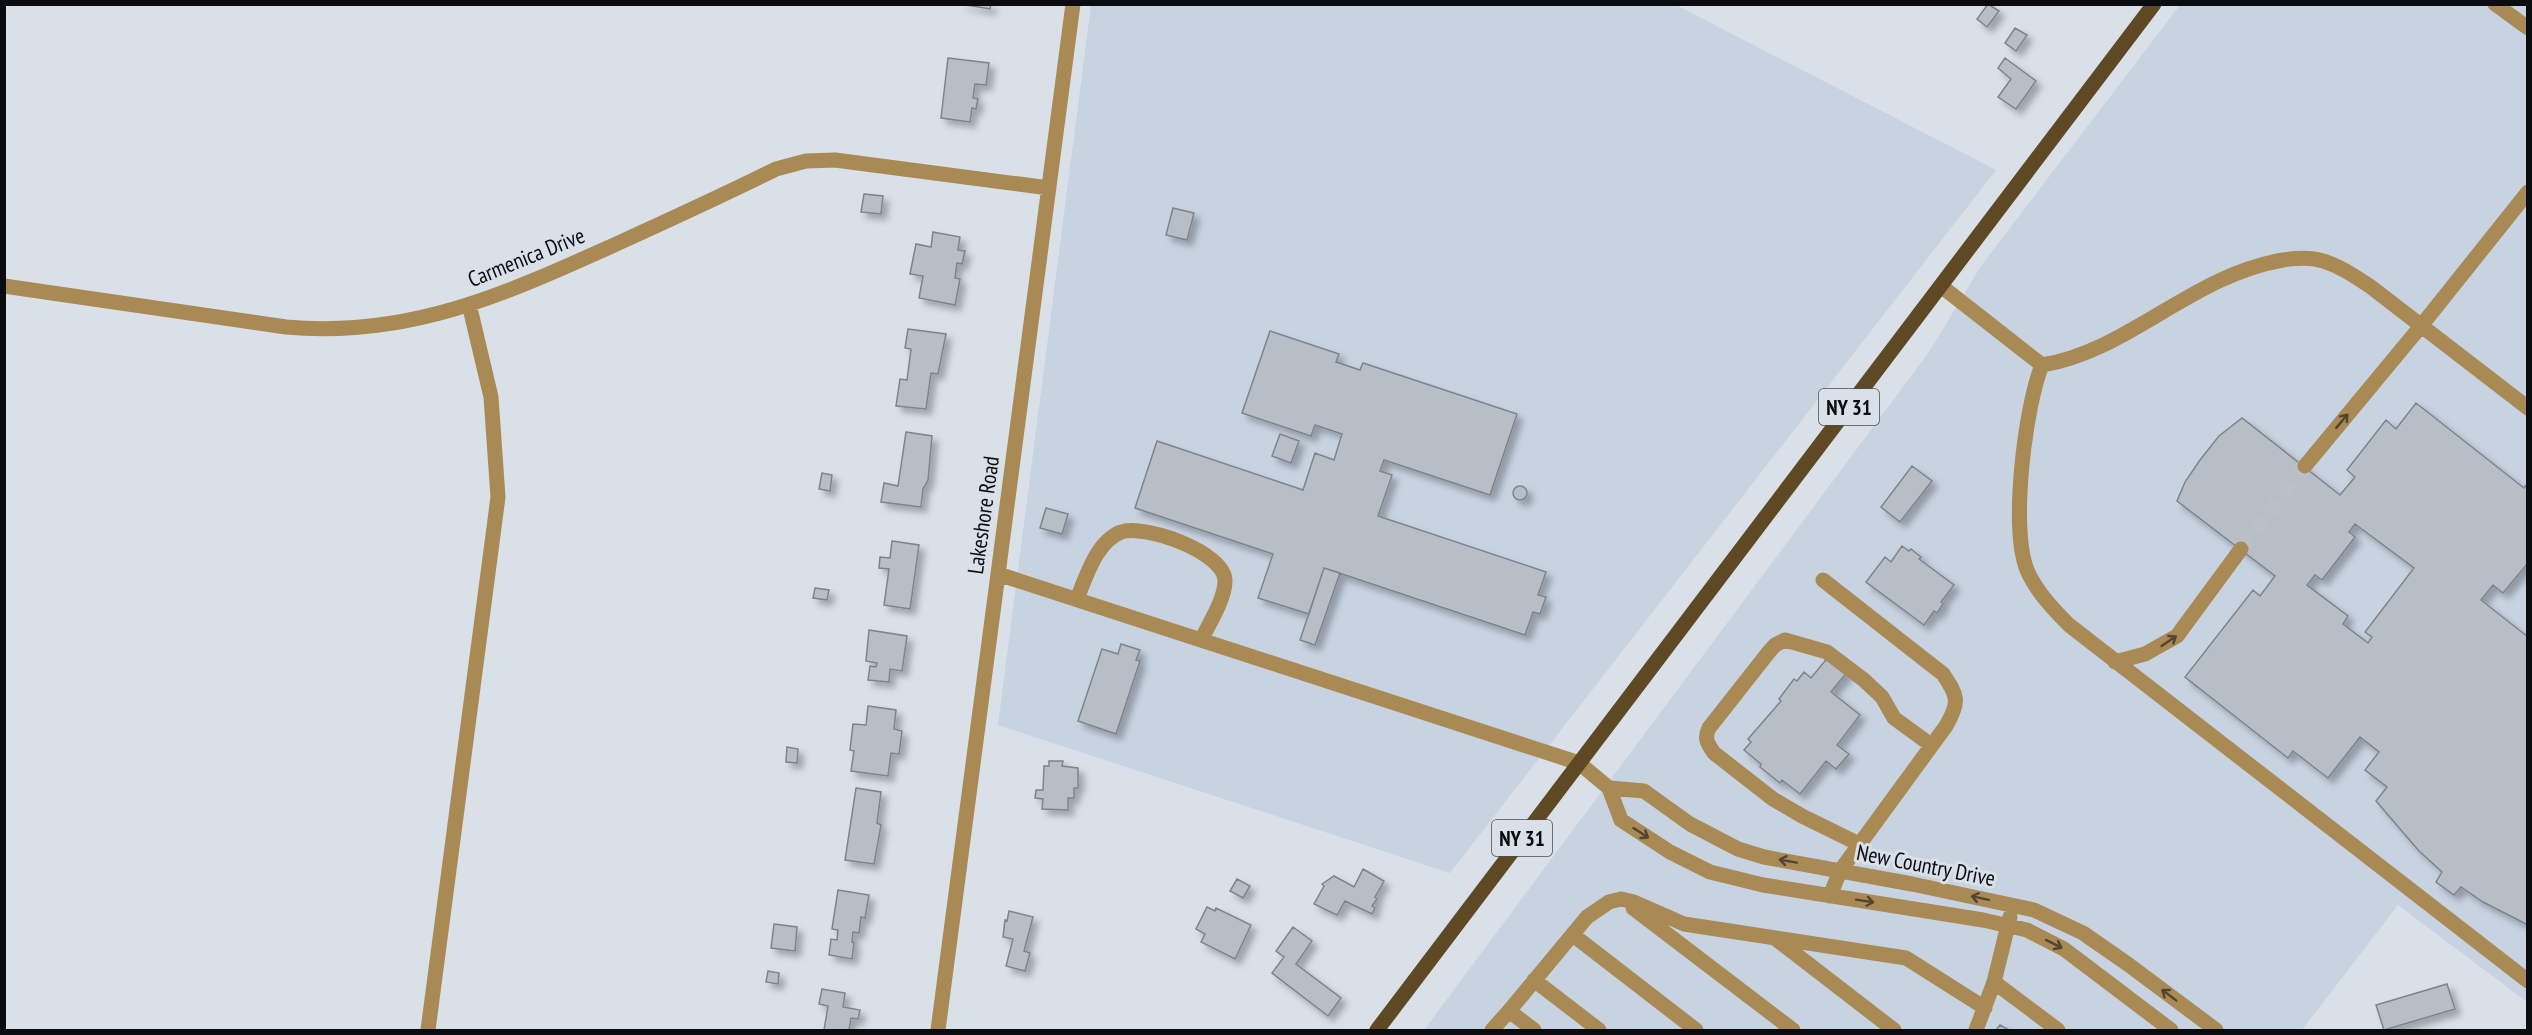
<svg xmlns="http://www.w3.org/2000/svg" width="2532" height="1035" viewBox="0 0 2532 1035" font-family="'PT Sans Narrow',sans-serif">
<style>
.built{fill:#c7d3e1}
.building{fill:#b8bec6;stroke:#7e848b;stroke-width:1.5;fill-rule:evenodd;filter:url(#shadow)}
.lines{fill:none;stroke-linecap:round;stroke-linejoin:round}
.minor-tunnel{stroke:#bac0c7;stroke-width:15;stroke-dasharray:15 8;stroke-linecap:butt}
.minor{stroke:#a98954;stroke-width:15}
.major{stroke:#5f4924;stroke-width:15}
.oneway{stroke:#52442e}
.labels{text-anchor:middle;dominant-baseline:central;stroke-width:6;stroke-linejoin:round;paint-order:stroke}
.shield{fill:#d9e0e8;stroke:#484c50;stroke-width:1.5}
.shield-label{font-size:21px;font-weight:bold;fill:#0a0c0f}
.street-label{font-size:22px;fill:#0a0c0f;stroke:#d9e0e8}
</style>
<defs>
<filter id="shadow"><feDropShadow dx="5.5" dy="5.5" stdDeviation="3" flood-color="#0004"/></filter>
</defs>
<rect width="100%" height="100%" fill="#d9e0e8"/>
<!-- built -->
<path class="built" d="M1091,5h585l320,165 -546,703 -452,-148z
M2180,5h347v997l-129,-97 -96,125h-878l505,-678 52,-86z"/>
<!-- building -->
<path class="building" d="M960,4h31l-1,5z
M1988,4l11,7 -12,16 -10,-8z
M2015,28l12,7 -11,16 -11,-8z
M948,58l41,5 -3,22 -11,-1 -2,14 5,1 -2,10 -4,-1 -2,14 -29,-4z
M2005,58l31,23 -20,28 -18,-12 13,-18 -13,-11z
M864,194l19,2 -2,18 -20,-2z
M1173,208l21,5 -7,27 -21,-5z
M933,232l27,5 -2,13 7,1 -3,13 -5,-1 -2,15 5,1 -5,26 -36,-7 4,-22 -13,-2 6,-30 15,3z
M908,329l38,5 -8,40 -7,-1 -5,36 -30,-3 4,-27 7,1 4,-31 -6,-1z
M1270,331l69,23 -3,8 24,8 3,-7 154,51 -27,81 -106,-35 -4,11 12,4 -14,41 168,56 -8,23 8,2 -6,17 -7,-2 -8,23 -201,-67 -15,46 -51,-16 15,-44 -138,-46 22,-67 146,49 12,-37 19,7 8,-26 -27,-9 -4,11 -69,-23z
M2416,403l108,85 4,-5v80l-25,30 -10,-8 -12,15 47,37v288l-45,-23 -22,-15 -7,8 -18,-13 6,-10 -23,-21 -43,-50 11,-14 -22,-17 14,-18 -19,-15 -32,41 -35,-27 -5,7 -103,-81 68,-87 7,6 15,-20 -98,-75 8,-19 15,-22 19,-24 23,-18 98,77 15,-18 -8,-7 39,-50 10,9zM2355,524l59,44 -49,64 7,5 -4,6 -25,-19 5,-8 -41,-31 8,-10 7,5 33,-43 -6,-5z
M906,432l26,4 -4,44 -5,9 -2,18 -40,-5 3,-19 14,3z
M1280,434l19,7 -8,22 -19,-7z
M1912,466l20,15 -32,41 -19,-15z
M822,473l10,2 -2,16 -11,-2z
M1513 493a7 7 0 1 1 14 0a7 7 0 1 1-14 0Z
M1046,508l22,6 -6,20 -22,-6z
M892,541l27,4 -9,64 -26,-4 5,-36 -10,-1 1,-11 10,1z
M1902,546l7,5 2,-2 10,8 -2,2 35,26 -13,17 2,2 -6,9 -3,-2 -10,14 -58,-43 19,-25 6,5z
M1324,568l16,5 -25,72 -15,-5z
M815,588l14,2 -2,10 -14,-2z
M869,630l38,6 -5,35 -12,-2 -1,13 -21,-2 2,-14 6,1 1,-4 -11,-2z
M1121,644l19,6 -4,10 4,1 -24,73 -38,-13 24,-72 16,5z
M1829,656l19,15 -17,21 29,23 -23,30 12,9 -13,15 -10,-8 -26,33 -18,-14 -2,3 -20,-16 1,-3 -17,-14 7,-8 -3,-3 33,-38 -2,-2 15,-20 3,2 7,-9 7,6z
M868,706l28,4 -2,19 8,2 -3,23 -8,-1 -3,23 -37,-5 3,-20 -4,-1 3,-26 13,1z
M787,747l11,2 -1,14 -11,-1z
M1049,761h14l-1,5 16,2v20h-4v10h-6v12l-26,-1 1,-10 -8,-1 1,-8h7l1,-24h5z
M856,788l25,4 -4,31 4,2 -7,39 -29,-4z
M1363,869l21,12 -9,16 2,2 -5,7 3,2 -3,6 -27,-13 -8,14 -23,-11 10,-18 -2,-2 12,-8 20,11z
M1237,879l13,7 -7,12 -13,-7z
M838,890l31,5 -4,23 -4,-1 -2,16 -6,-1 -1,10 2,1 -2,16 -23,-4 2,-16 6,1 1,-10 -6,-1z
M1207,907l8,4 1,-3 35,17 -16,34 -34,-17 4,-8 -9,-5z
M1009,911l24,6 -9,34 6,2 -5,18 -19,-5 7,-27 -10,-2 2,-17 2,1z
M774,924l23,3 -2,24 -24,-3z
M1293,927l19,14 -16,23 45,34 -13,18 -56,-43 12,-16 -8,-6z
M768,971l11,2 -1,11 -12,-2z
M2447,984l8,25 -71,21 -8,-25z
M822,989l23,4 -2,14 17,3 -2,9 -7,-1 -2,12h-25l4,-24 -9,-2z
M2000,1025l9,5h-13z"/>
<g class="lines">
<!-- minor-tunnel -->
<path class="minor-tunnel" d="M2241,549l64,-83"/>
<!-- minor -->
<path class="minor" d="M2495,4l33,24
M4,286l282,41c122,11 217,-32 326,-81 55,-25 110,-50 164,-77l30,-8 29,-1 214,28
M1941,286l101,79c-17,42 -32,163 -15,205 9,21 26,39 42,55l459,356
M2042,365c85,-13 150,-90 241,-105 12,-2 28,-3 40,1 17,5 33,16 48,26l157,121
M2305,466l116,-140 107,-134
M998,574l581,189 30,25 12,32 49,32 40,20 53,13 220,35 44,10 37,19 107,81
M1823,580l120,94c15,22 17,28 3,52l-106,145 -10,25
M1077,599c9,-22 19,-57 44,-67 24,-8 104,20 104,49 0,18 -16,43 -24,59
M2115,662l30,-8 32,-18 64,-87
M1609,788l35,3 46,33 48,25 26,8 148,27 122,26 49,23 46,32 87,65
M1859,844l-57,-28 -29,-17 -59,-46c-7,-10 -10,-15 -5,-25l59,-75 7,-8 10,-5 42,12 37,28 18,17 12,21 37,27
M1633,908l160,122
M1573,935l123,95
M1776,939l118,91
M1534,980l65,50
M1994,982l64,48
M428,1030l70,-533 -7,-100 -22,-93
M938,1030l135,-1026
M1492,1030l17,-19
M1534,1030l-25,-19 78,-94 22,-15 12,-3 13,3 50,22 222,34 79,50
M1976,1030l18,-48 16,-65"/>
<!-- major -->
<path class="major" d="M1377,1030l777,-1026"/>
</g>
<!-- one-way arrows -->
<defs><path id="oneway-shaft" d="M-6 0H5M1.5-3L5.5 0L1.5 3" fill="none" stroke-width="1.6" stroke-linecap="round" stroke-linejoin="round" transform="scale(1.5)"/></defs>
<g class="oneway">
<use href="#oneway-shaft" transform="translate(2342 421) rotate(-50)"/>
<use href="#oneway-shaft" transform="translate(2169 641) rotate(-34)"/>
<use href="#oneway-shaft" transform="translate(1641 833) rotate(33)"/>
<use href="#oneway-shaft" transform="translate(1788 861) rotate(-170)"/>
<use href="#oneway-shaft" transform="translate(1980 898) rotate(-168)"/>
<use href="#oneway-shaft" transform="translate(1865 901) rotate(9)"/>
<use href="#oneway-shaft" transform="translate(2054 944) rotate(27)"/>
<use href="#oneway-shaft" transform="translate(2169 995) rotate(-143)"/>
</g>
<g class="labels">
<!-- shield labels -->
<g class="shield">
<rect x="1819" y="389" width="60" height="36" rx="4.5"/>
<rect x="1492" y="820" width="60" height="36" rx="4.5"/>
</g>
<g class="shield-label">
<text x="1849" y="407">NY 31</text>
<text x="1522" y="838">NY 31</text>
</g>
<!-- street labels -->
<g class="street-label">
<text transform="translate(526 257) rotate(-22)">Carmenica Drive</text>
<text transform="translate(983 515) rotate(-82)">Lakeshore Road</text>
<text transform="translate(1926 865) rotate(11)">New Country Drive</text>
</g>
</g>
<!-- border -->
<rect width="2532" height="1035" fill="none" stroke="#0a0c0f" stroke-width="12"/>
</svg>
